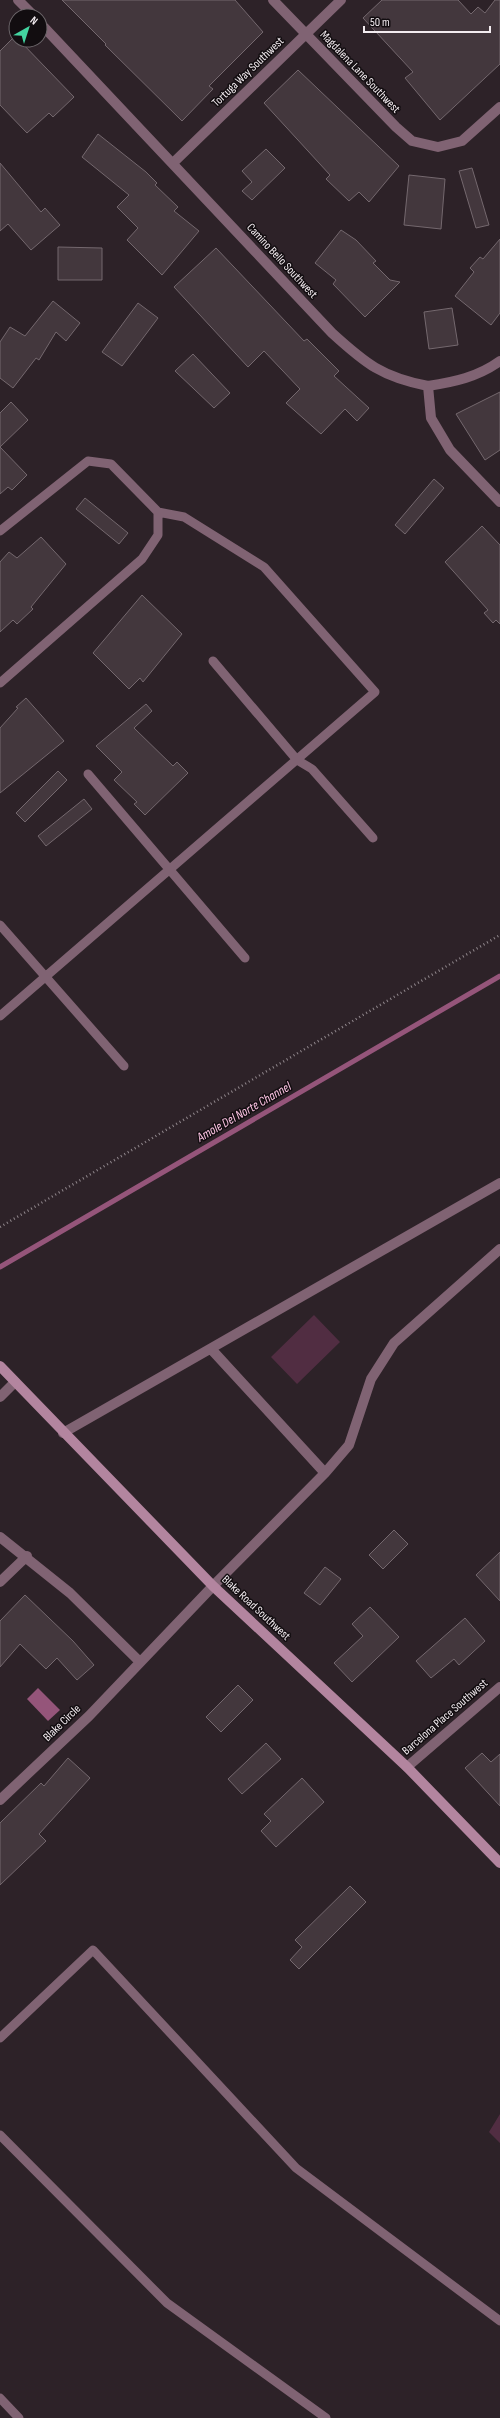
<svg xmlns="http://www.w3.org/2000/svg" width="500" height="2418" viewBox="0 0 500 2418" font-family="'Sofia Sans Condensed',sans-serif">
<style>
.green{fill:#512d42}
.water{fill:#95557a}
.lines{fill:none;stroke-linecap:round;stroke-linejoin:round}
.stream{stroke:#95557a;stroke-width:5}
.building{fill:#43373d;stroke:#74686e}
.path{stroke:#90878c;stroke-width:2.5;stroke-dasharray:1 3;stroke-linecap:butt}
.lane{stroke:#806373;stroke-width:9}
.street{stroke:#806373;stroke-width:10}
.secondary{stroke:#b3859f;stroke-width:10}
.labels{text-anchor:middle;dominant-baseline:central;stroke-width:3;stroke-linejoin:round;paint-order:stroke}
.street-label{font-size:12px;fill:#f3ecf0;stroke:#120d10}
.water-label{font-size:13px;font-style:italic;fill:#ffc5e5;stroke:#120d10}
</style>
<rect width="100%" height="100%" fill="#2d2228"/>
<!-- green -->
<path class="green" d="M314,1315l26,27 -43,42 -26,-27z
M500,2114v29l-11,-11z"/>
<!-- water -->
<path class="water" d="M38,1688l22,22 -12,11 -21,-22z"/>
<g class="lines">
<!-- stream -->
<path class="stream" d="M0,1267l500,-291"/>
</g>
<!-- building -->
<path class="building" d="M62,0h173l28,32 -54,54 4,3 -31,32 -77,-76 1,-1z
M382,0h76l13,14 7,-7 7,6 10,-13h5v64l-60,56 -35,-42 8,-6 -50,-54z
M15,36l1,4h3l55,57 -21,20 -4,-4 -22,20 -27,-28v-54z
M298,70l101,96 -30,36 -10,-10 -10,9 -23,-22 4,-4 -66,-72z
M98,134l48,38 11,11 -2,2 23,22 -4,4 25,20 -37,44 -35,-35 11,-12 -21,-21 12,-12 -47,-38z
M266,149l19,19 -33,32 -10,-9 10,-9 -10,-11z
M0,163l41,49 4,-4 15,17 -29,25 -23,-26 -8,7z
M472,168l17,57 -13,3 -17,-57z
M409,175l36,4 -4,50 -37,-4z
M341,230l15,10 20,21 -3,2 17,17 10,2 -35,35 -32,-33 3,-4 -21,-17z
M500,239v74l-9,12 -36,-29 19,-24 -4,-4 10,-11 3,2z
M58,247l44,1v32h-44z
M216,248l88,93 3,-2 32,32 -5,5 35,32 -12,13 -12,-12 -24,25 -35,-31 14,-14 -36,-38 -16,16 -74,-80z
M53,301l27,22 -14,18 -10,-9 -17,28 -3,-2 -23,30 -13,-10v-36l10,-15 15,9z
M138,303l20,15 -36,48 -20,-14z
M452,308l6,37 -29,4 -5,-37z
M193,354l37,39 -16,15 -39,-37z
M500,392v58l-15,10 -29,-46z
M11,402l17,18 -28,27v-34z
M0,447l27,28 -15,15 -4,-3 -8,7z
M434,479l10,9 -39,46 -10,-9z
M85,498l43,35 -9,11 -43,-35z
M482,526l18,19v79l-4,-4 -3,3 -9,-10 4,-3 -43,-48z
M41,537l25,27 -35,43 2,2 -16,15 -4,-4 -13,12v-70l9,-10 8,6z
M142,595l40,39 -39,48 -3,-4 -11,11 -36,-36z
M26,698l38,43 -64,52v-65l18,-20 -2,-1z
M146,704l6,7 -18,17 39,38 4,-4 11,11 -43,42 -11,-11 3,-2 -23,-22 8,-8 -26,-26z
M58,771l9,9 -42,42 -9,-9z
M84,799l8,10 -46,37 -8,-10z
M394,1530l14,14 -25,25 -14,-14z
M500,1552v49l-24,-26z
M325,1567l16,12 -21,26 -16,-12z
M25,1595l48,46 21,24 -17,15 -20,-22 -11,11 -26,-25 -20,23v-46z
M370,1607l29,30 -47,45 -18,-19 29,-27 -11,-12z
M465,1618l20,23 -26,24 -5,-6 -23,19 -15,-17z
M238,1685l15,15 -32,32 -15,-15z
M266,1743l15,16 -39,35 -14,-15z
M482,1753l9,9 9,-8v52l-35,-38z
M68,1758l22,20 -51,56 7,7 -46,44v-62l41,-40 3,3z
M302,1778l22,24 -48,45 -15,-16 10,-10 -7,-7z
M350,1886l16,16 -67,67 -9,-9 12,-13 -7,-7z"/>
<g class="lines">
<!-- path -->
<path class="path" d="M0,1227l500,-292"/>
<!-- lane -->
<path class="lane" d="M0,531l88,-70 23,3 47,48v23l-16,24 -142,124
M213,661l84,99 15,9 61,69
M88,774l157,184
M0,925l124,141
M0,1016l375,-324 -111,-125 -80,-50 -26,-5
M0,2038l93,-88 203,218 204,153
M0,2135l167,168 159,115
M0,2398l19,20"/>
<!-- street -->
<path class="street" d="M18,0l16,16
M273,0l123,127 16,14 26,6 24,-6 38,-34
M40,23l292,310c34,31 50,44 96,53l3,32 19,32 50,52
M173,163l168,-163
M428,386c26,-4 50,-9 72,-25
M212,1350l113,123
M0,1397l15,-15
M63,1433l437,-250
M0,1537l70,56 70,69
M0,1582l27,-26
M407,1767l93,-80
M0,1800l89,-84 124,-130 112,-113 24,-28 22,-66 23,-36 106,-94"/>
<!-- secondary -->
<path class="secondary" d="M0,1366l213,220 194,181 93,96"/>
</g>
<g class="labels">
<!-- street labels -->
<g class="street-label">
<text transform="translate(248 72) rotate(-44)">Tortuga Way Southwest</text>
<text transform="translate(360 72) rotate(46)">Magdalena Lane Southwest</text>
<text transform="translate(282 261) rotate(47)">Camino Bello Southwest</text>
<text transform="translate(256 1608) rotate(43)">Blake Road Southwest</text>
<text transform="translate(445 1717) rotate(-41)">Barcelona Place Southwest</text>
<text transform="translate(62 1723) rotate(-44)">Blake Circle</text>
</g>
<!-- water labels -->
<g class="water-label">
<text transform="translate(244 1112) rotate(-30)">Amole Del Norte Channel</text>
</g>
</g>
<!-- north arrow -->
<g transform="translate(28 28) rotate(39)"><circle r="19" fill="#120d10" stroke="#6c666a"/>
<path d="M0-3L7 15L0 10L-7 15Z" fill="#43d4a0"/>
<text y="-6" font-size="11" font-weight="bold" text-anchor="middle" fill="#f3ecf0">N</text>
</g>
<!-- scale -->
<path d="M364 26v6h126v-6" fill="none" stroke="#f3ecf0" stroke-width="2"/>
<text x="370" y="26" font-size="12" fill="#f3ecf0" stroke="#120d10" stroke-width="3" paint-order="stroke">50 m</text>
</svg>
